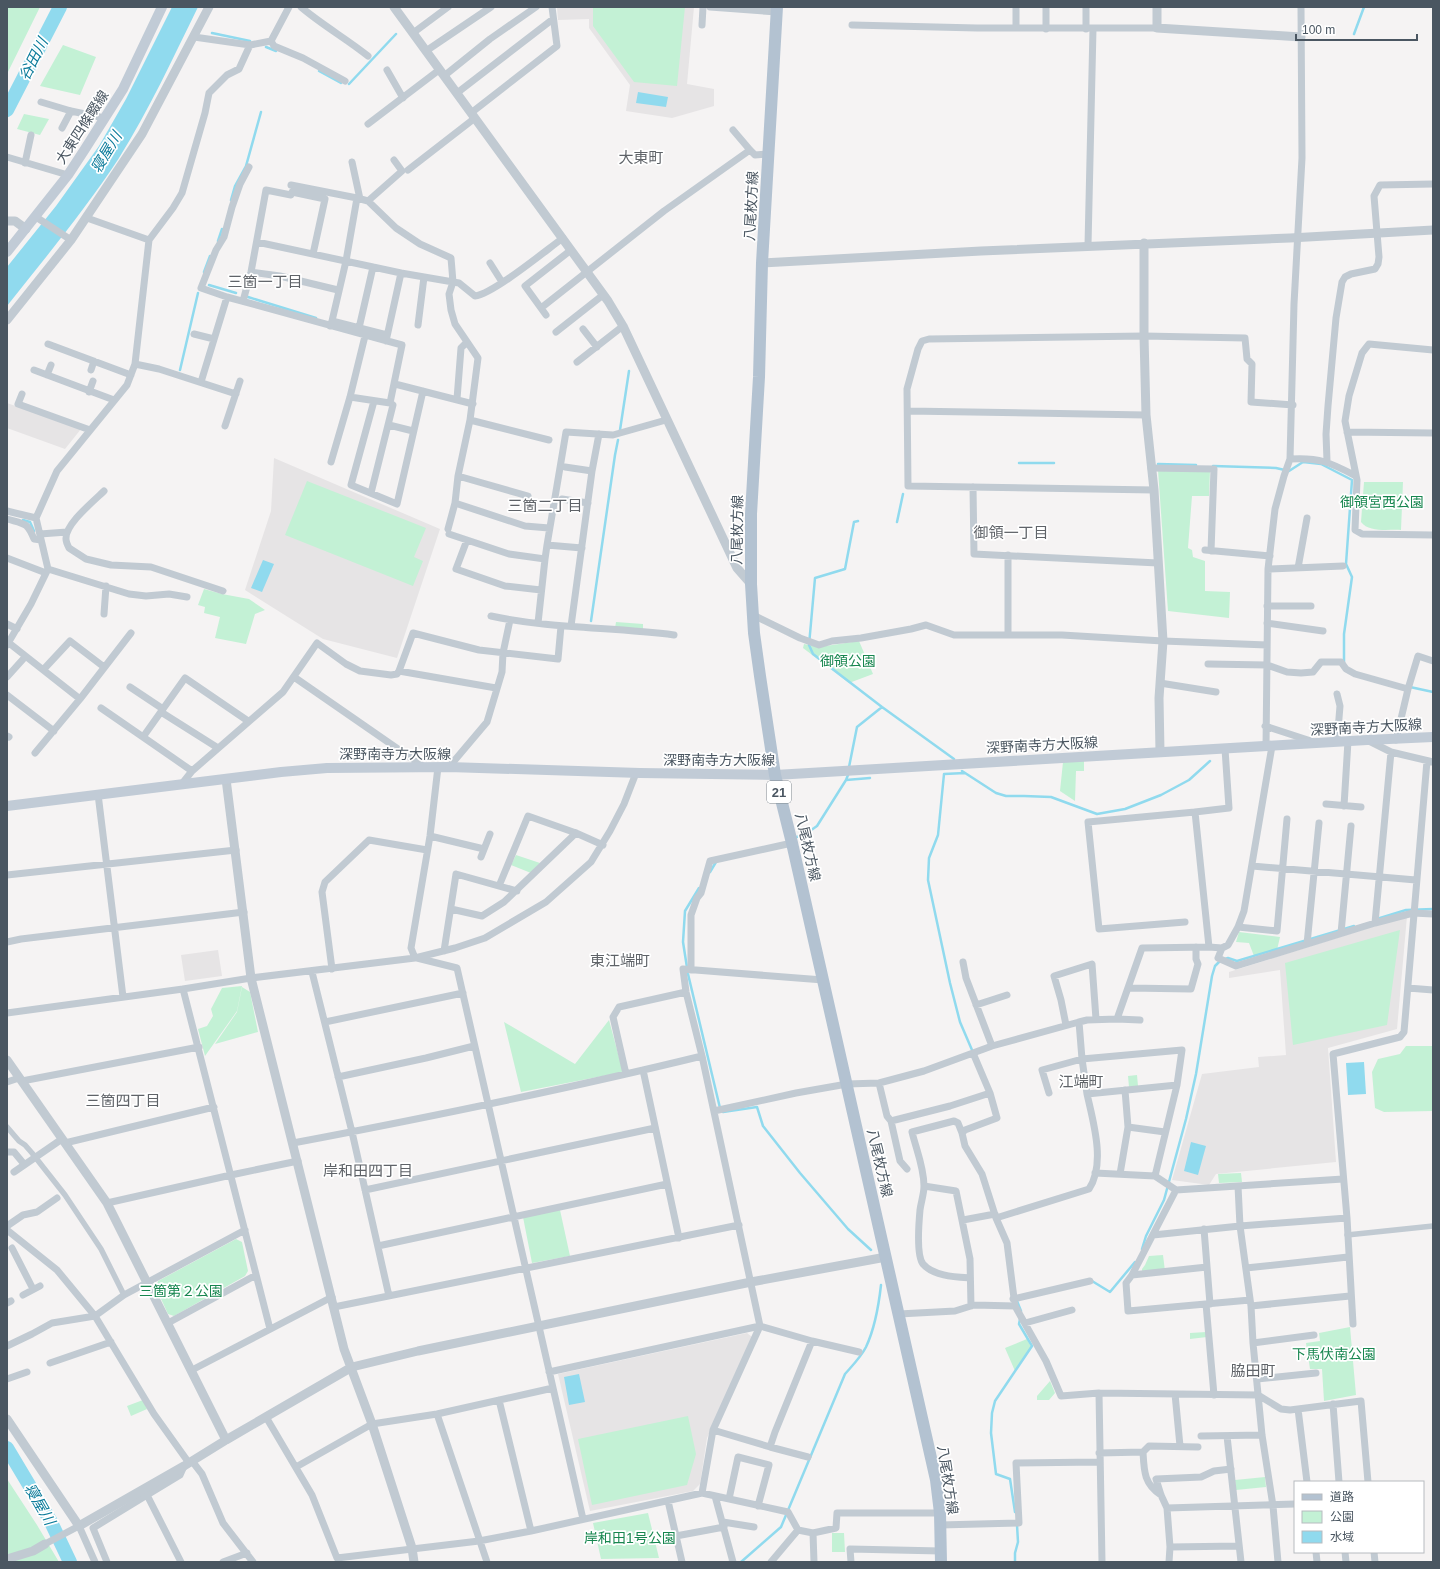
<svg xmlns="http://www.w3.org/2000/svg" width="1440" height="1569" viewBox="0 0 1440 1569" font-family="Arial,'Noto Sans JP',sans-serif">
<style>
.education{fill:#e6e4e5}
.green{fill:#c3f1d5}
.water{fill:#90daee}
.lines{fill:none;stroke-linecap:round;stroke-linejoin:round}
.stream{stroke:#90daee;stroke-width:2.5}
.river{stroke:#90daee;stroke-width:14}
.pedestrian{stroke:#c1cad2;stroke-width:5.5}
.minor{stroke:#c1cad2;stroke-width:7}
.tertiary{stroke:#c1cad2;stroke-width:9}
.secondary{stroke:#c1cbd6;stroke-width:10}
.primary{stroke:#b3c2d1;stroke-width:12}
.labels{text-anchor:middle;dominant-baseline:central;stroke-width:3.5;stroke-linejoin:round;paint-order:stroke}
.shield{fill:#fff;stroke:#808990;stroke-width:1}
.shield-label{font-size:13px;font-weight:bold;fill:#4a5661}
.street-label{font-size:14px;fill:#4a5661;stroke:#fff}
.park-label{font-size:14px;fill:#17864f;stroke:#fff}
.water-label{font-size:15px;font-style:italic;fill:#0c7c9b;stroke:#fff}
.neighbourhood-label{font-size:15px;fill:#5f6368;stroke:#fff}
</style>
<rect width="100%" height="100%" fill="#f5f3f3"/>
<!-- education -->
<path class="education" d="M557,7h137l-7,77 27,5v17l-42,12 -46,-7 4,-26 -41,-57v-9l-31,1z
M7,403l74,26 -16,20 -58,-21z
M274,458l166,71 -43,129 -74,-19 -78,-49 26,-79z
M1407,916l-10,113 -69,19 8,114 -120,12 -7,11 -37,-5 30,-106 57,-7 -1,-10 28,-2 -6,-85 -51,8v-6z
M218,950l4,26 -37,5 -4,-26z
M747,1333l5,4 -45,101 -7,46 -7,7 -103,20 -32,-137z"/>
<!-- green -->
<path class="green" d="M7,7h33l-33,67z
M593,7h92l-8,79 -43,-4 -41,-56z
M63,45l33,12 -16,38 -40,-9z
M24,114l25,5 -9,16 -23,-6z
M1158,470l52,1 -1,25h-17l-4,52 4,2 1,7 12,4v30l25,1 -1,26 -61,-7z
M307,481l119,47 -12,29 9,4 -10,25 -128,-51z
M1364,482h39l-2,48c-12,-1 -32,3 -40,-8z
M204,589l18,5 27,5 16,11 -10,4 -9,30 -31,-6 5,-21 -16,-4 1,-6 -7,-2z
M616,622l27,2v6l-28,-2z
M859,641l14,33 -24,9 -46,-35 1,-4 15,3z
M1084,761v10h-8l-1,30 -15,-10 3,-29z
M516,855l24,8 -9,10 -20,-8z
M1400,930l-13,95 -94,20 -8,-82z
M1239,932l41,5 -3,13 -23,6 -5,-13 -13,-1z
M242,986l-5,25 -32,45 -7,-27 9,-3 6,-10 -2,-7 11,-21z
M242,987l8,5 8,40 -43,12 22,-32z
M609,1020l14,52 -102,20 -17,-70 71,42z
M1406,1046h27v65l-49,1 -9,-4 -3,-36 6,-13 22,-5z
M1137,1075l1,11 -9,1 -1,-11z
M1241,1173l1,9 -23,1 -1,-9z
M560,1210l10,46 -38,7 -9,-46z
M236,1239l6,3 6,29 -3,5 -71,40 -6,-2 -12,-26 2,-7z
M1163,1255l2,16 -23,2v-4l3,-4 4,-9z
M1350,1327l6,68 -32,6 -2,-32h-12l-4,-26 14,-2 -1,-8z
M1206,1332l1,5 -17,2v-6z
M1027,1339l4,8 -16,24 -10,-23z
M1050,1381l5,12 -6,7h-12v-4z
M143,1400l4,9 -16,7 -4,-10z
M688,1416l8,38 -9,31 -95,20 -14,-66z
M1265,1477l1,10 -30,3 -1,-10z
M7,1479l30,46 22,37h-52z
M648,1513l11,45 -58,1 -8,-36z
M832,1533h12l1,19h-13z"/>
<!-- water -->
<path class="water" d="M172,7h26c-25,51 -49,103 -79,151 -34,52 -74,100 -112,148v-39l49,-61 43,-60 27,-47z
M638,92l30,5 -2,10 -30,-4z
M263,560l11,4 -12,28 -11,-4z
M1364,1062l2,32 -18,1 -2,-32z
M1191,1142l15,4 -8,29 -14,-4z
M579,1374l6,28 -16,3 -5,-28z"/>
<g class="lines">
<!-- stream -->
<path class="stream" d="M212,33l38,8
M1354,34l10,-27
M266,47l10,4
M319,71l22,12
M349,84l47,-50
M231,200l4,-14 11,-20 15,-54
M218,241l4,-12
M204,272l6,-16
M209,285l27,8
M248,297l68,21
M180,370l18,-77
M620,430l9,-59
M1019,463h35
M1158,464l38,1
M1213,466l63,2 13,3 14,-9 18,2 31,16 -6,84 6,13 -8,57v29
M23,520l7,2 4,9
M858,521l-4,1 -9,47 -30,9 -6,67 4,9 69,53 72,52
M897,522l6,-28
M591,621l24,-166 3,-15
M1410,687l23,5
M849,767l8,-40 25,-20
M962,771l34,22 10,3h18l27,1 46,17 28,-5 36,-14 28,-15 21,-19
M965,773l-21,1 -6,61 -9,23 -1,22 22,103 10,39 12,28
M846,780l24,-2
M794,838l13,-5 10,-7 29,-46 2,-5
M710,872l6,-10
M699,888l-14,23 -2,31 5,32 32,134
M1380,918l26,-8 27,-1
M1225,959l3,-1 9,3 117,-35
M723,1112l34,-5 6,19 37,47 48,56 23,21
M1142,1249l4,-13 18,-36 22,-81 10,-45 16,-98 3,-10 5,-5
M1092,1281l18,11 25,-30
M1017,1301l4,10
M1015,1512l-5,-33 -14,-5 -5,-41 1,-20 3,-12 37,-55 -13,-22 1,-5
M741,1562l40,-35 64,-153c7,-8 16,-17 21,-27 8,-17 13,-44 15,-62
M1015,1562v-9l3,-11 -1,-17"/>
<!-- river -->
<path class="river" d="M7,110l53,-103
M7,1448l43,72 20,42"/>
<!-- pedestrian -->
<path class="pedestrian" d="M7,1127l12,14 6,4 7,8 33,42 36,54 23,46
M1347,1235l86,-9"/>
<!-- minor -->
<path class="minor" d="M301,7c21,18 46,32 67,49
M710,7l67,5
M1016,7v21
M702,25l1,-18
M852,25l125,3h180
M1046,29v-22
M1086,29v-22
M413,33l35,-26
M194,37l56,8 21,-4 18,-34
M271,41l3,5 29,12 42,23
M426,51l65,-44
M387,70l16,28
M444,76l46,-37 46,-32
M457,93l96,-74
M41,102l30,9 33,7
M471,113l86,-67 -5,-39
M368,124l71,-54
M62,128l9,-17
M733,130l17,20 5,5 14,-1
M7,157l61,18
M352,162l8,37
M25,163l6,-28
M249,167l-9,17 -8,23 -8,30 -8,13 -15,38 26,9 175,48 -12,58
M408,170l67,-52
M291,185l66,13 11,3 28,27 24,16 31,14 2,24 -4,12 2,16 4,14 23,34 -8,62 -12,56 -3,27 -7,26
M368,201l34,-30 -8,-11
M36,217l35,23
M87,218l62,22
M257,242l144,31 58,10 16,13c18,-2 70,-45 88,-58
M1088,245l5,-216
M490,263l12,19
M251,272l29,4 58,14
M243,301l8,-29 15,-82 25,5 1,-3 33,7 -12,55
M541,308l123,-97 86,-61
M546,315l-21,-29 46,-36
M332,321l55,14
M418,325l6,-48
M330,326l2,-5 14,-60 11,-63
M359,328l14,-61
M583,329l14,18
M556,332l47,-37
M194,334l20,5
M386,341l15,-68
M48,344l83,31
M1433,350l-64,-6 -7,9 -13,43 -4,25 12,59 -2,50 7,4 71,1
M577,362l46,-36
M135,364l24,5 77,25
M34,370l80,30
M91,370l3,-9
M47,375l4,-10
M201,382l26,-85
M395,384l78,20
M89,392l4,-11
M22,394l-4,10 72,26
M350,397l40,6 3,2 -22,88
M457,399l4,-51 6,-6
M374,401l-23,84 46,19 26,-113
M908,411l238,4
M470,420l79,20
M389,425l24,6
M225,426l15,-45
M1347,432l86,1
M1290,459c30,-2 41,4 66,17
M1327,461l-1,-27 2,-28 8,-88 6,-36 3,-5 6,-3 24,-5 3,-5 1,-7 -5,-61 6,-11 53,-1
M331,462l19,-65 15,-61
M565,467l27,4
M1151,468l63,1 -3,82
M458,476l70,20
M973,487l1,67 184,9
M1154,490l-246,-4 -1,-97 11,-40 4,-8 7,-2 215,-3 101,2 2,21 5,5 -1,38 42,3
M104,491c-10,10 -39,33 -38,48 0,3 2,7 3,9l17,11 25,6 40,2 72,24
M562,499l26,4
M455,503l70,23 24,2
M7,511l29,7
M7,519c18,5 20,3 27,20l7,1
M40,534l27,-2
M449,534l60,20 36,5 2,-14 35,3
M467,540l-11,29 49,17 36,4
M547,545l19,-113 47,3 53,-15
M1205,550l65,6
M7,558l39,15
M1298,568l9,-50
M48,569l81,25 17,2 23,-2 18,3
M1268,569l75,-3
M1267,606h44
M104,614l2,-28
M753,615l47,23 19,7 13,-4 29,-3 50,-9 15,-4 28,10h108l101,6 104,4
M491,616c60,13 122,11 183,19
M538,623l7,-64
M1267,623l56,8
M7,624l10,5
M571,626l21,-155 7,-37
M1008,635v-80
M9,643l71,56 51,-66
M7,645l24,-41 17,-35 -12,-51 21,-47 70,-86 8,-21 14,-124 24,-32 9,-15 23,-80 4,-20 18,-18 12,-6 11,-24
M1208,664l59,1 20,7 14,1 12,-1 8,-10h20l5,7 9,5 53,15
M43,670l27,-29 34,26
M399,671l14,-38 66,17 79,9 3,-33
M7,677l18,-20
M294,677l130,90
M1160,683l56,9
M130,687l33,22
M1337,694l3,12 -3,36
M7,695l47,36
M101,708l42,29
M161,712l57,36
M1265,726l49,16
M7,736l2,1
M1367,740l24,12 42,10
M1396,740l12,-51 10,-33 15,5
M1266,747l2,-178 7,-60 9,-33 6,-17 4,-155 8,-146 -1,-151
M35,753l45,-54
M449,767l38,-45 15,-50 1,-19 7,-33
M192,771l-49,-34 42,-59 63,43
M181,785l11,-14 91,-79 34,-49 29,21 14,7 31,4 6,-1 2,-3 97,17
M98,794l25,203
M1326,804l35,3
M1344,806l4,-65
M430,836l54,13
M481,857l9,-23
M1252,866l164,14
M7,875l229,-25
M499,886l29,-70 48,17 27,12
M451,909l31,7 22,-14 72,-69
M1185,922l-86,7 -11,-107 107,-10
M1375,923l16,-171
M1238,927l39,4 10,-112
M1341,933l10,-107
M7,942l14,-3 223,-27
M1307,944l12,-121
M1209,947l-14,-135 34,-4 -4,-59
M1222,948l-4,10 18,8 139,-43 38,-10 20,1
M444,951l12,-77 61,17
M415,958l-4,-10 19,-112 8,-69
M417,958l40,10 126,551
M963,962l3,16 26,68
M332,969l-10,-77 3,-10 44,-42 58,10
M691,970v-55l6,-17 4,-5 9,-32 82,-18
M312,972l40,160 37,164
M1129,988l62,1 7,-25 -2,-5v-12
M1408,988l25,2
M183,989l87,340
M976,1005l31,-10
M7,1013l176,-24 68,-11 164,-20 40,-10 30,-10 61,-36 45,-40 19,-31 14,-27 12,-31
M1117,1019l23,1
M325,1022l138,-29
M1079,1022l3,37 5,35
M1066,1025l-5,-25 -7,-24 38,-12 4,55
M973,1053l17,40 7,25 -32,12 -3,3 3,13 17,28 14,44 11,25 8,63 31,55 15,35 38,-3 159,2 23,14 9,1 71,-9 7,81
M643,1070l36,168
M626,1074l-13,-57 6,-10 67,-15
M338,1077l88,-19 48,-12
M22,1081l177,-34
M7,1082l12,-4
M879,1083l8,33 4,5 9,40 7,8
M1049,1093l-7,-23 40,-11 100,-9 -5,35 -22,91
M714,1111l82,-18 51,-9 32,-1 45,-12 68,-25 87,-24 8,-2 30,-1 25,-71 67,-1 13,1 6,-3 10,-18 6,-16 28,-165
M891,1121l59,-15 40,-13
M1128,1127l37,5
M962,1133l-4,-10 -4,-2 -42,11c4,17 12,35 12,54 0,8 -3,16 -4,24 -1,11 -4,45 3,54 10,12 33,13 47,14
M65,1143l149,-36
M293,1143c137,-26 274,-54 409,-87
M7,1152h7l10,12
M14,1172l48,-33
M1095,1173l60,3 21,14
M1120,1174l8,-47 -3,-37
M924,1186l32,5 14,68 1,47
M1238,1186l2,40 11,80 2,37 9,92 11,71 5,56
M365,1190l290,-62
M107,1203l124,-28 67,-14
M996,1218l93,-29c17,-25 4,-68 -2,-95l90,-9
M963,1220l32,-6
M7,1226l16,-11 14,-3 20,-14
M1204,1229l6,75
M7,1230l50,40 38,46 59,98 35,49
M1153,1235l87,-9 107,-8
M378,1246l289,-62
M12,1248l21,41
M1246,1268l102,-11
M1132,1275l75,-8
M23,1295l17,-9
M1013,1299l77,-18
M1250,1300l-122,11 -2,-28 6,-8 44,-85 167,-11
M7,1303l4,-2
M1206,1304l8,91
M1251,1306l99,-10
M334,1307l405,-82
M899,1314l56,-3 19,-6 41,1
M168,1323l88,-48
M1025,1323l47,-13
M1353,1324l-6,-106 -14,-164 67,-17 4,-5 23,-271
M1253,1343l61,-8
M7,1346l25,-12 20,-11 43,-7 29,-21 121,-65
M50,1363l61,-21
M192,1370l140,-73
M549,1372l211,-46 52,15 47,11
M7,1379l20,-7
M1257,1379l59,-6
M1099,1393l3,169
M1175,1394l5,52
M499,1400l32,131
M1333,1404l6,78
M1298,1409l9,73
M437,1414l50,148
M266,1417l46,78 25,63 142,-17 52,-10 171,-38 86,19 10,18 15,3 1,29
M713,1430l57,17 38,10
M1201,1436l61,-1
M1227,1436l14,126
M770,1447l5,-15 37,-91
M1099,1453l44,-1
M192,1461l10,13 21,49 30,39
M296,1467l76,-43 65,-10 116,-26
M702,1493l11,-63 47,-104 -58,-270 -16,-64 -3,-23 140,11
M1161,1495c-17,-11 -17,-24 -18,-43l6,-6 49,1
M715,1496l18,66h-1
M729,1499l9,-42 31,8 -11,41
M668,1501l14,61
M1167,1508l128,-4
M723,1522l31,5
M940,1525l79,-2 -3,-60 83,-1
M813,1533l23,-5 1,-15h103
M676,1536l48,-9
M45,1544l34,-18 16,36
M1170,1547l69,-1
M1316,1552l1,10
M1345,1552l1,10
M1374,1552l1,10
M107,1562l-14,-34 54,-33
M181,1562l-34,-67 33,-20 4,-9
M223,1562l24,-9
M771,1562l27,-32
M851,1562l-1,-13 91,2
M1169,1562l1,-15 -3,-39 -6,-13 -5,-16 45,-2 13,-6 17,-2"/>
<!-- tertiary -->
<path class="tertiary" d="M394,7l214,294 15,25 114,242 14,16
M1157,7v21l144,9
M7,221h8l11,8
M1144,243v93l2,79 8,75 9,151 -4,57 1,54
M762,263l219,-12 309,-13 143,-8
M7,320l64,-80 71,-106 67,-127
M226,779l25,199 93,371 28,75 40,124 2,14
M7,1060l100,143 119,237
M7,1419l72,107 105,-60 42,-26 126,-73 66,-16 333,-69 135,-25
M7,1559l26,-8 12,-7"/>
<!-- secondary -->
<path class="secondary" d="M7,252l61,-77 17,-26 38,-60 39,-82
M7,806l274,-34 46,-4 122,-1 191,6 135,2 592,-35 66,-3"/>
<!-- primary -->
<path class="primary" d="M777,7l-15,256 -3,114 -8,137v70l3,49 6,43 15,99 17,68 144,637 4,33 1,49"/>
</g>
<g class="labels">
<!-- shield labels -->
<rect class="shield" x="767" y="781" width="24" height="22" rx="3"/>
<g class="shield-label">
<text x="779" y="792">21</text>
</g>
<!-- street labels -->
<g class="street-label">
<text transform="translate(82 127) rotate(-57)">大東四條畷線</text>
<text transform="translate(751 206) rotate(-87)">八尾枚方線</text>
<text transform="translate(737 530) rotate(-89)">八尾枚方線</text>
<text transform="translate(1366 727) rotate(-3)">深野南寺方大阪線</text>
<text transform="translate(1042 745) rotate(-3)">深野南寺方大阪線</text>
<text x="395" y="754">深野南寺方大阪線</text>
<text x="719" y="760">深野南寺方大阪線</text>
<text transform="translate(808 847) rotate(77)">八尾枚方線</text>
<text transform="translate(880 1163) rotate(77)">八尾枚方線</text>
<text transform="translate(948 1480) rotate(81)">八尾枚方線</text>
</g>
<!-- park labels -->
<g class="park-label">
<text x="1382" y="502">御領宮西公園</text>
<text x="848" y="661">御領公園</text>
<text x="181" y="1291">三箇第２公園</text>
<text x="1334" y="1354">下馬伏南公園</text>
<text x="630" y="1538">岸和田1号公園</text>
</g>
<!-- water labels -->
<g class="water-label">
<text transform="translate(33 59) rotate(-63)">谷田川</text>
<text transform="translate(106 152) rotate(-59)">寝屋川</text>
<text transform="translate(40 1504) rotate(60)">寝屋川</text>
</g>
<!-- neighbourhood labels -->
<g class="neighbourhood-label">
<text x="641" y="157">大東町</text>
<text x="265" y="281">三箇一丁目</text>
<text x="545" y="505">三箇二丁目</text>
<text x="1011" y="532">御領一丁目</text>
<text x="620" y="960">東江端町</text>
<text x="1081" y="1081">江端町</text>
<text x="123" y="1100">三箇四丁目</text>
<text x="368" y="1170">岸和田四丁目</text>
<text x="1253" y="1370">脇田町</text>
</g>
</g>
<!-- border -->
<rect width="1440" height="1569" fill="none" stroke="#4a5661" stroke-width="16"/>
<!-- legend -->
<rect x="1294" y="1481" width="130" height="72" fill="#ffffff" stroke="#b7bbc0"/>
<rect x="1302" y="1494" width="20" height="6" fill="#b3c2d1" stroke="#b7bbc0"/>
<text x="1330" y="1501" font-size="12" fill="#4a5661">道路</text>
<rect x="1302" y="1511" width="20" height="12" fill="#c3f1d5" stroke="#b7bbc0"/>
<text x="1330" y="1521" font-size="12" fill="#4a5661">公園</text>
<rect x="1302" y="1531" width="20" height="12" fill="#90daee" stroke="#b7bbc0"/>
<text x="1330" y="1541" font-size="12" fill="#4a5661">水域</text>
<!-- scale -->
<path d="M1296 34v6h121v-6" fill="none" stroke="#4a5661" stroke-width="2"/>
<text x="1302" y="34" font-size="12" fill="#4a5661" stroke="#ffffff" stroke-width="3" paint-order="stroke">100 m</text>
</svg>
